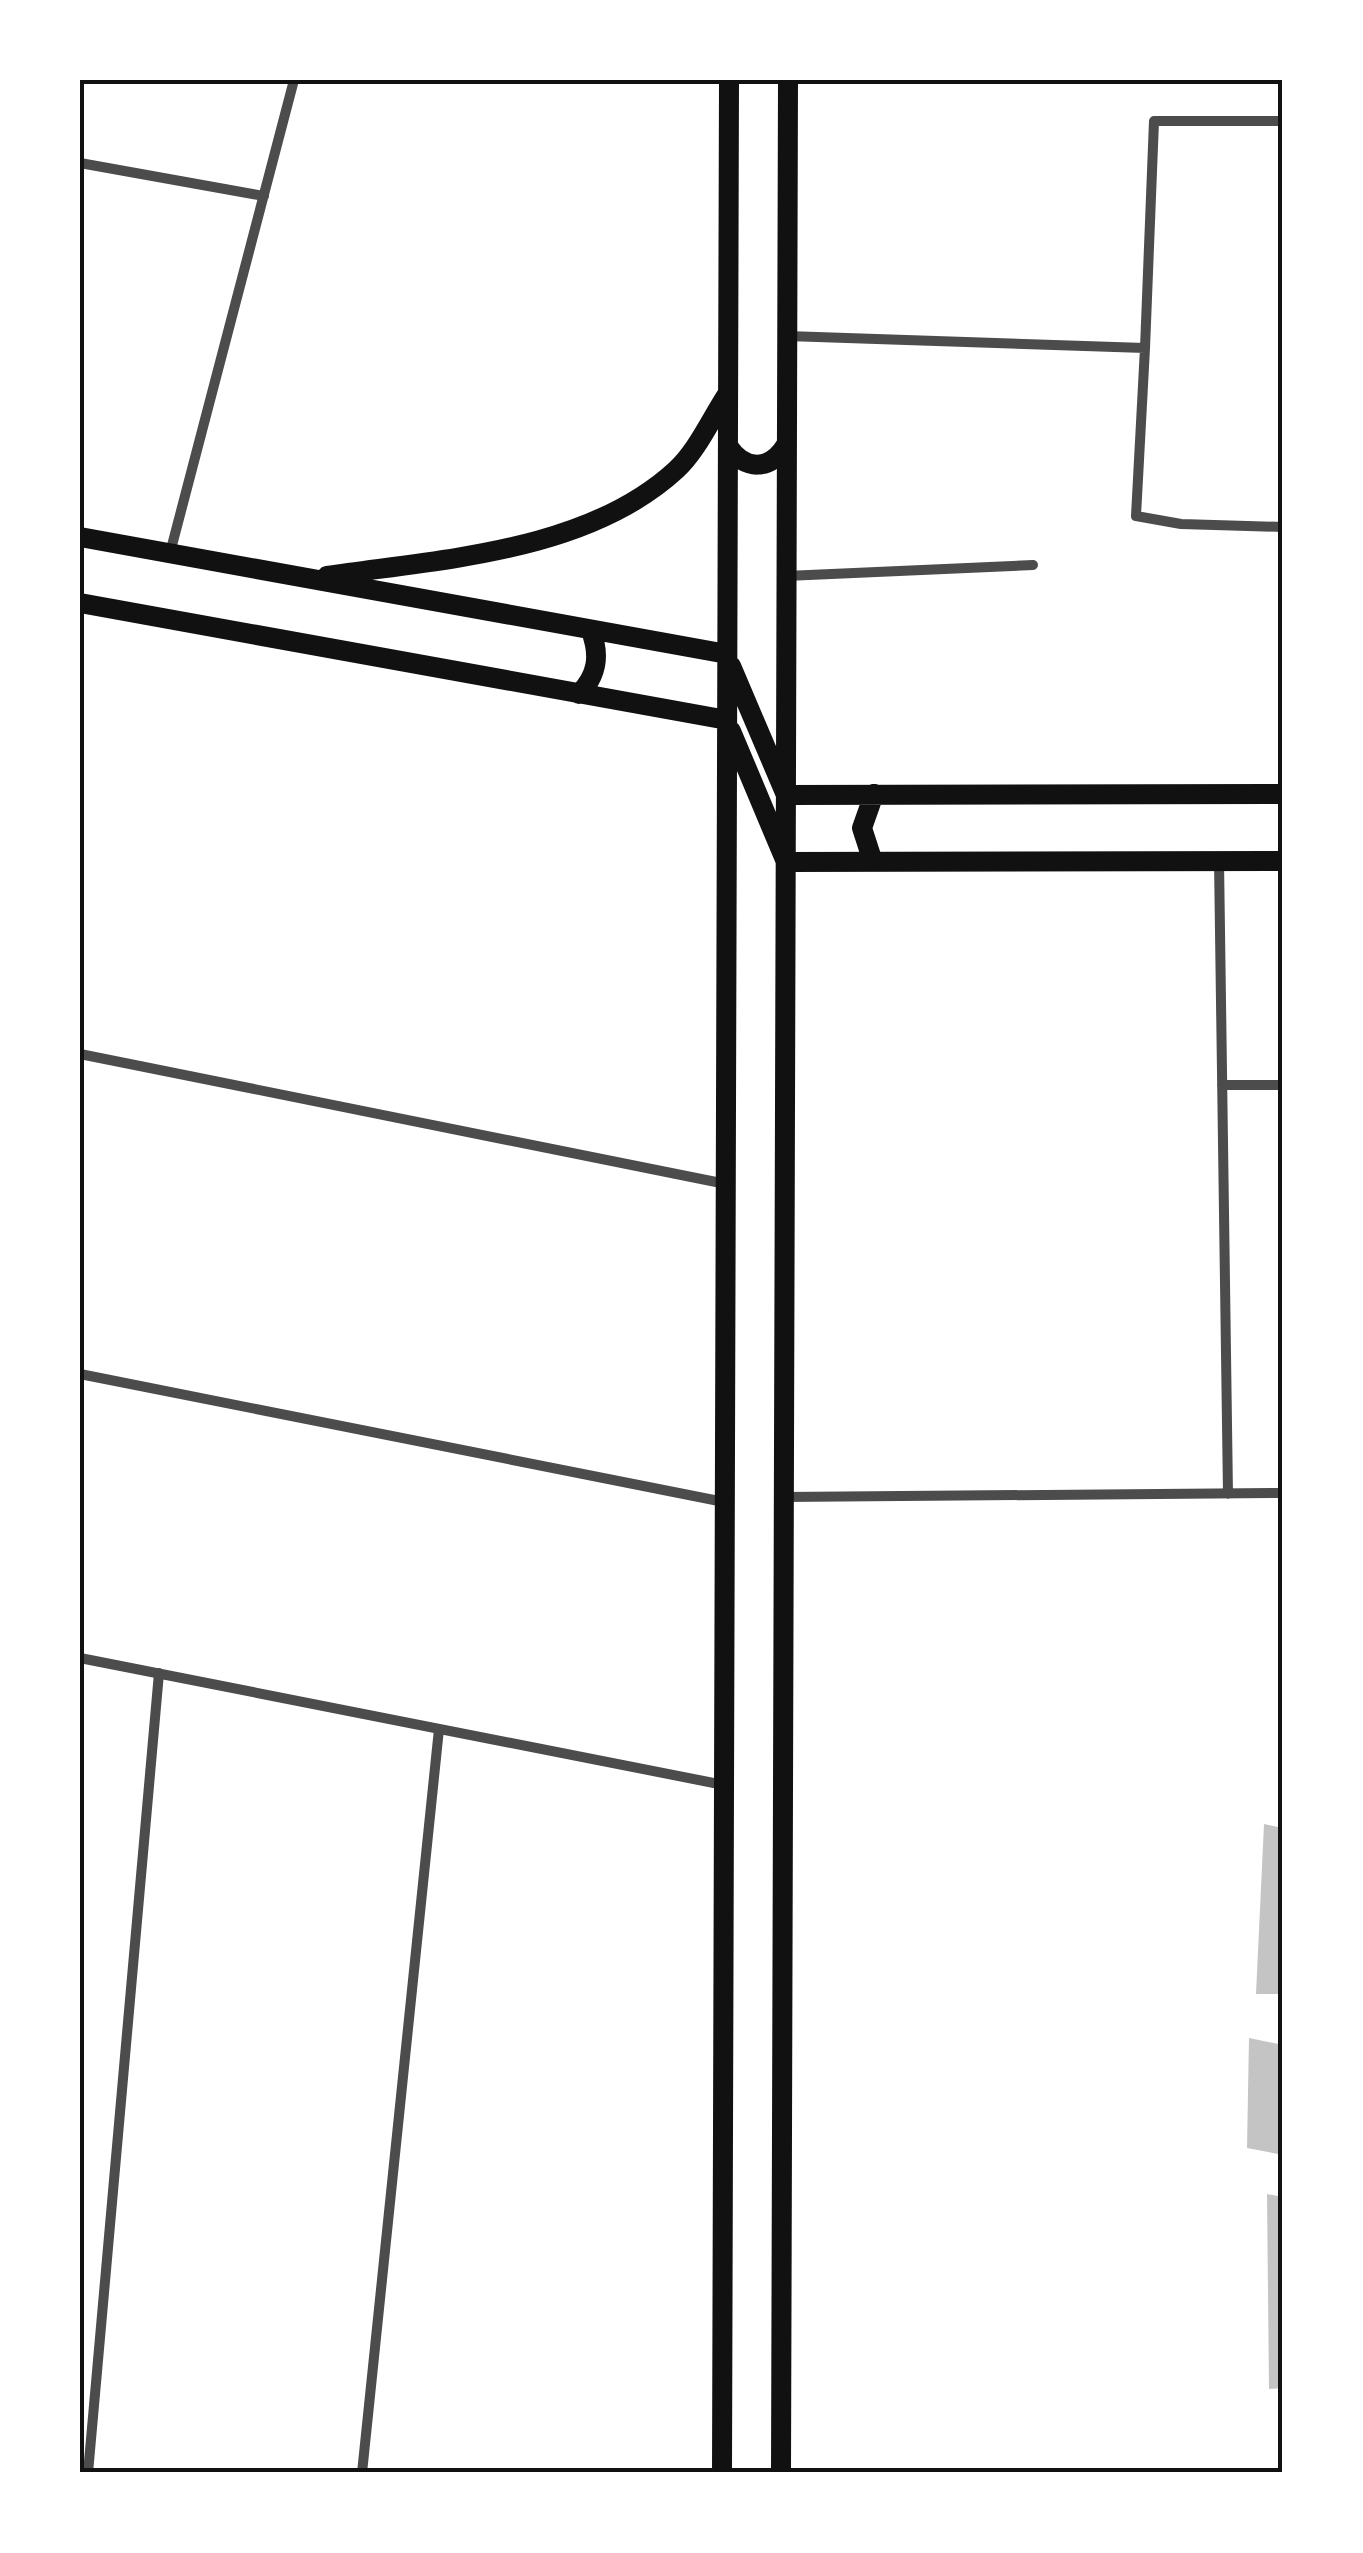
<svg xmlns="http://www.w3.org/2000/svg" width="1363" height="2553" viewBox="0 0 1363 2553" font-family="'IBM Plex Serif',serif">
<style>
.building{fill:#c4c4c4}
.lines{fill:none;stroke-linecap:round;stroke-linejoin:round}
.minor{stroke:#4c4c4c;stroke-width:10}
.secondary{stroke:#111;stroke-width:20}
.neatline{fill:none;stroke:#111;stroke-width:4}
</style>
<rect width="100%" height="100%" fill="#fff"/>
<!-- building -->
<path class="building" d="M1264,1824l19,4v166h-27z
M1249,2038l34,7v110l-36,-7z
M1267,2194l16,3v191l-14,1z"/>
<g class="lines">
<!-- minor -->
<path class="minor" d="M80,163l184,33
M787,336l358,12 -9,168 45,8 102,3
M1145,348l9,-227h129
M170,553l124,-473
M786,576l247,-11
M1219,861l9,633
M80,1054l646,130
M1222,1085h61
M80,1374l644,128
M784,1497l499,-4
M80,1658l644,127
M88,2473l71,-800
M362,2473l77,-744"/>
<!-- secondary -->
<path class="secondary" d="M728,446c17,25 42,25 58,-1
M80,537l647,117
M327,576c114,-17 260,-24 349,-106 21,-19 36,-53 52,-77
M80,603l647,117
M731,666l55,129 497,-1
M579,694c19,-19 21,-39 12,-63
M731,731l55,131 497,-1
M873,862l-11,-34 12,-34
M722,2473l7,-2393
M781,2473l7,-2393"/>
</g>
<!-- border -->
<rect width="1363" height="2553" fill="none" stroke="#ffffff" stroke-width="165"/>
<rect x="82" y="82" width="1198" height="2388" class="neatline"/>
</svg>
